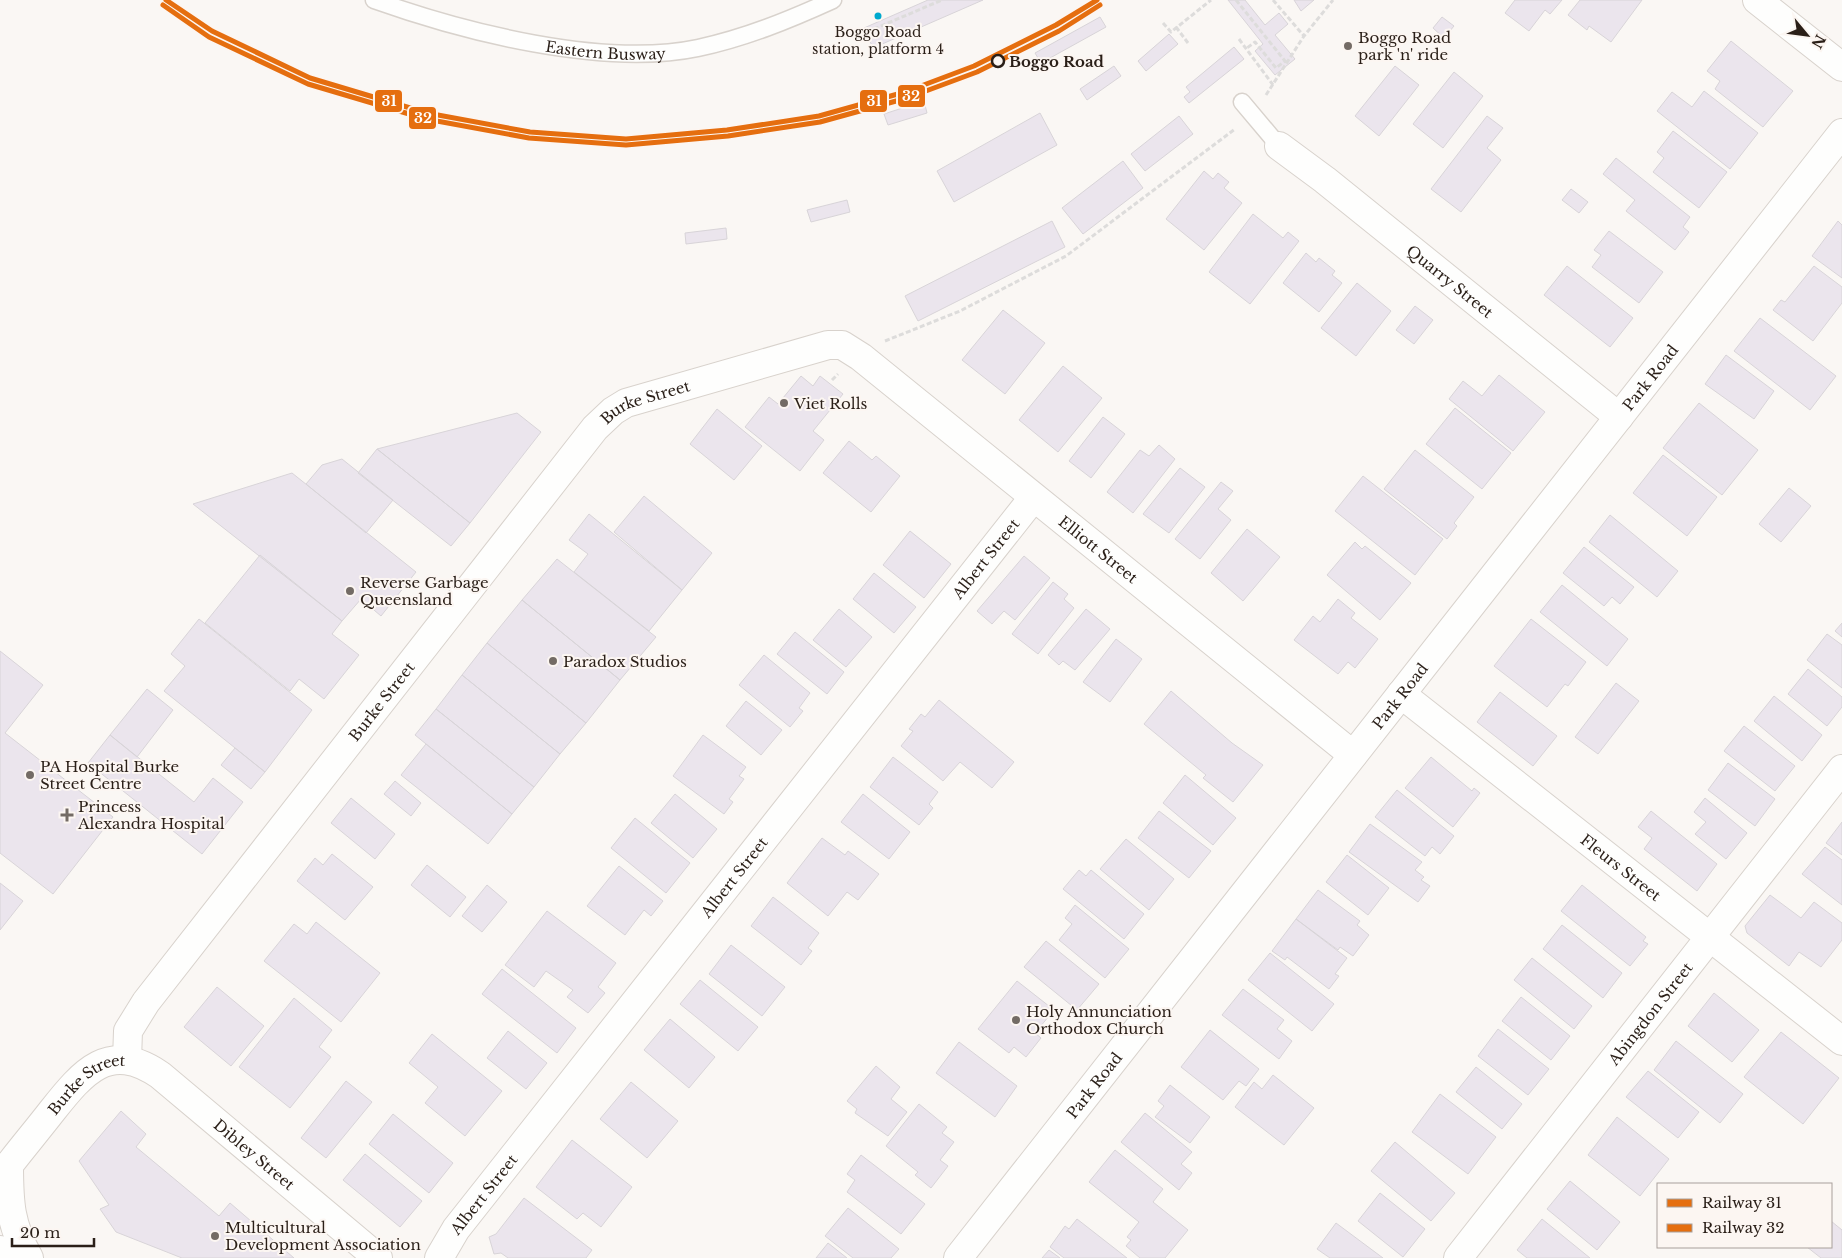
<svg xmlns="http://www.w3.org/2000/svg" width="1842" height="1258" viewBox="0 0 1842 1258" font-family="'Libre Baskerville',serif">
<style>
.building{fill:#ebe5ed;stroke:#d8d4d8}
.lines{fill:none;stroke-linecap:round;stroke-linejoin:round}
.service-casing{stroke:#d8d2cc;stroke-width:19}
.minor-casing{stroke:#d8d2cc;stroke-width:30}
.tertiary-casing{stroke:#d8d2cc;stroke-width:30}
.trunk-casing{stroke:#d8d2cc;stroke-width:30}
.path{stroke:#dddcdb;stroke-width:3;stroke-dasharray:5 2.5;stroke-linecap:butt}
.service{stroke:#fefefd;stroke-width:16}
.minor{stroke:#fefefd;stroke-width:28}
.tertiary{stroke:#fefefd;stroke-width:28}
.trunk{stroke:#fefefd;stroke-width:28}
.rail-1-casing{stroke:#fcf6f2;stroke-width:9}
.rail-2-casing{stroke:#fcf6f2;stroke-width:9}
.rail-1{stroke:#e56e0f;stroke-width:5}
.rail-2{stroke:#e56e0f;stroke-width:5}
.bus-dot{fill:#00a9ce;stroke:#fcf6f2;stroke-width:2}
.poi-dot{fill:#736b65;stroke:#fcf6f2;stroke-width:2}
.stop-dot{fill:#fcf6f2;stroke:#2a1f18;stroke-width:2.5}
.labels{text-anchor:middle;dominant-baseline:central;stroke-width:4;stroke-linejoin:round;paint-order:stroke}
.bus-label{font-size:14px;fill:#2a1f18;stroke:#fcf6f2}
.poi-label{font-size:15px;fill:#2a1f18;stroke:#fcf6f2;text-anchor:start}
.street-label{font-size:15px;fill:#2a1f18;stroke:#fcf6f2}
.stop-label{font-size:15px;font-weight:bold;fill:#2a1f18;stroke:#fcf6f2;text-anchor:start}
.line-badge{stroke:#fcf6f2;stroke-width:2}
.badge-label{font-size:14px;text-anchor:middle;font-weight:bold;fill:#fff}
</style>
<rect width="100%" height="100%" fill="#faf7f4"/>
<!-- building -->
<path class="building" d="M928,0h55l-110,48 -9,-20z
M1228,0h17l20,25 14,-12 9,11 -13,11 20,24 -20,16 -20,-24 8,-7z
M1294,0h20l-13,11z
M1515,0h47l-12,14 -5,-4 -16,21 -24,-18z
M1580,0h62l-31,42 -22,-16 -2,4 -19,-15z
M1100,17l6,10 -65,36 -6,-10z
M1442,17l12,9 -10,12 -11,-10z
M1169,34l9,10 -32,27 -8,-10z
M1731,41l62,50 -30,36 -48,-38 5,-8 -13,-10z
M1234,47l10,12 -55,44 -5,-6 6,-5 -4,-5z
M1114,66l7,10 -34,24 -7,-11z
M1395,66l24,19 -40,51 -24,-20z
M1454,72l29,24 -40,52 -30,-24z
M1704,91l54,42 -28,36 -73,-58 15,-19 20,15z
M924,101l3,12 -39,12 -4,-11z
M1040,113l17,32 -103,57 -17,-31z
M1179,116l14,18 -48,37 -14,-17z
M1487,116l16,12 -16,20 14,12 -40,52 -30,-23z
M1673,131l54,41 -28,36 -46,-36 11,-14 -7,-6z
M1616,158l74,59 -7,10 6,5 -14,18 -49,-39 9,-11 -32,-26z
M1123,161l20,27 -60,46 -21,-26z
M1204,171l9,8 5,-6 11,9 -5,6 18,15 -38,47 -38,-31z
M1571,189l17,13 -9,11 -17,-13z
M847,200l3,12 -39,10 -4,-12z
M1253,214l30,24 5,-6 11,9 -49,63 -41,-32z
M1052,221l13,26 -147,74 -13,-25z
M1838,221l4,4v53l-30,-22z
M726,228l1,11 -41,5 -1,-11z
M1609,231l54,41 -24,31 -47,-36 9,-12 -7,-5z
M1306,253l10,9 3,-4 16,13 -3,4 10,8 -23,29 -36,-29z
M1567,266l66,52 -23,29 -66,-52z
M1814,266l28,21v16l-29,38 -40,-31 8,-10 4,2z
M1357,283l34,28 -35,45 -35,-28z
M1415,306l18,14 -19,24 -18,-14z
M1003,310l42,33 -40,51 -43,-34z
M1760,318l76,58 -26,34 -76,-59z
M1726,355l48,36 -20,28 -49,-35z
M1063,366l39,32 -44,54 -39,-32z
M1499,375l46,37 -32,39 -64,-52 14,-18 19,15z
M801,376l12,10 7,-10 23,18 -30,37 11,9 -24,31 -55,-44 24,-30 9,7z
M1699,403l59,47 -36,45 -59,-47z
M1455,408l56,45 -29,36 -56,-45z
M717,409l45,37 -28,34 -44,-36z
M517,413l24,19 -71,91 -93,-74z
M1103,417l22,17 -34,44 -22,-17z
M849,441l23,19 4,-4 24,20 -29,36 -48,-39z
M1159,445l16,14 -42,54 -26,-21 33,-42 9,6z
M377,449l93,74 -19,23 -93,-73z
M1415,450l59,47 -20,26 3,3 -10,13 -63,-50z
M1663,455l54,42 -30,39 -54,-43z
M342,459l51,41 -27,33 -60,-49 16,-19z
M1180,468l25,19 -36,46 -26,-19z
M292,473l124,99 -35,44 -20,-17 -19,22 -149,-117z
M1363,476l80,63 -28,36 -80,-64z
M1221,482l12,9 -15,18 13,11 -31,39 -25,-20z
M1789,488l22,18 -30,36 -22,-18z
M644,496l68,57 -30,37 -68,-58z
M589,514l93,76 -33,41 -75,-59 14,-18 -19,-14z
M1610,515l68,56 -21,26 -68,-55z
M1247,529l33,28 -37,44 -32,-28z
M910,531l41,33 -27,34 -41,-33z
M1355,542l7,7 3,-3 46,37 -31,37 -53,-45z
M1584,547l50,40 -14,17 -8,-7 -8,9 -41,-33z
M260,555l82,66 -10,13 27,21 -35,44 -25,-20 -9,12 -85,-68z
M1024,556l26,22 -35,42 -11,-9 -12,13 -15,-13z
M557,559l99,78 -36,43 -98,-80z
M874,573l42,34 -22,26 -41,-34z
M1053,582l15,12 -4,5 10,9 -36,46 -26,-20z
M1562,585l66,54 -21,27 -67,-54z
M1338,599l17,14 -4,5 27,21 -23,29 -7,-6 -10,12 -44,-34 19,-24 7,6z
M522,600l98,80 -34,43 -99,-80z
M839,609l33,28 -26,30 -33,-27z
M1086,609l24,20 -35,41 -12,-9 -4,4 -11,-10z
M199,619l113,91 -47,62 -101,-81 21,-25 -14,-12z
M1531,619l55,43 -18,24 -3,-2 -18,23 -53,-41z
M1842,623v14l-7,-6z
M795,632l49,40 -17,22 -50,-40z
M1827,634l15,11v43l-35,-28z
M1116,639l26,20 -32,43 -27,-20z
M487,643l99,80 -26,31 -98,-79z
M0,651l43,34 -38,48 108,84 -60,77 -53,-41z
M764,655l46,38 -11,15 4,3 -13,16 -51,-42z
M1808,669l34,28v10l-15,19 -39,-32z
M462,675l98,79 -26,33 -98,-78z
M1616,683l23,18 -41,53 -23,-17z
M147,689l26,21 -36,47 -27,-22z
M1171,691l61,52 31,22 -30,37 -30,-24 3,-3 -62,-51z
M1500,692l57,44 -24,30 -56,-44z
M1774,696l48,39 -20,26 -48,-40z
M939,700l75,62 -22,26 -32,-26 -17,19 -42,-35 12,-15 -4,-2 12,-15 4,3z
M746,701l36,29 -21,25 -35,-29z
M436,709l98,78 -22,27 -97,-79z
M1744,726l51,40 -20,25 -51,-40z
M110,735l84,67 19,-24 30,24 -41,52 -114,-91z
M703,735l43,32 -7,9 5,3 -15,20 4,3 -9,12 -51,-38z
M426,744l86,70 -24,30 -87,-69z
M235,748l30,24 -14,17 -30,-24z
M893,757l45,35 -9,12 4,4 -14,17 -49,-38z
M1431,757l41,34 2,-3 6,5 -27,34 -48,-39z
M1728,763l47,36 -20,27 -47,-36z
M1185,775l51,43 -23,27 -50,-42z
M395,781l26,22 -10,13 -27,-22z
M1397,790l57,46 -14,18 -8,-7 -7,9 -50,-39z
M675,794l42,35 -24,29 -42,-35z
M863,794l47,38 -21,27 -48,-37z
M351,798l44,36 -20,25 -44,-36z
M1705,798l42,35 -21,26 -31,-25 11,-12 -12,-10z
M1159,811l52,40 -22,27 -51,-40z
M1651,811l66,53 -20,27 -53,-42 8,-11 -14,-11z
M635,818l55,45 -24,30 -55,-45z
M1842,822v33l-16,-12z
M1370,824l52,38 -7,8 9,7 -3,3 9,6 -12,16 -69,-50z
M822,838l23,17 3,-4 31,23 -21,26 -11,-8 -19,24 -41,-33z
M1126,839l48,40 -25,31 -49,-41z
M1825,847l17,13v45l-40,-31z
M332,854l41,33 -28,33 -48,-39 18,-23 8,7z
M1347,855l42,33 -21,27 -42,-33z
M427,865l39,32 -16,20 -39,-32z
M619,866l44,35 -12,15 -7,-6 -19,25 -38,-29z
M1079,870l7,6 5,-6 53,44 -20,25 -61,-50z
M0,883l23,18 -23,29z
M487,885l20,17 -25,30 -20,-16z
M1582,885l64,52 -3,4 5,3 -18,22 -69,-55z
M1318,890l42,31 -3,4 12,10 -16,21 -13,-9 -2,3 -42,-31z
M1770,895l31,23 13,-16 28,21v17l-21,27 -22,-15 -10,14 -42,-33 -2,-7z
M773,897l46,36 -11,15 4,3 -11,14 -50,-39z
M1075,905l54,44 -24,29 -46,-38 13,-16 -7,-6z
M547,911l69,52 -18,24 7,6 -17,20 -21,-16 6,-7 -27,-19 -12,16 -29,-22z
M1296,919l51,39 -12,16 4,2 -10,13 -42,-32 -2,3 -13,-9z
M316,922l64,51 -39,49 -77,-61 30,-37 13,10z
M1562,925l60,48 -19,25 -60,-49z
M1046,941l53,43 -22,26 -53,-43z
M731,945l54,42 -23,29 -53,-42z
M1270,953l64,51 -22,27 -64,-51z
M1532,958l60,48 -18,23 -60,-49z
M502,969l74,59 -19,25 -75,-59z
M700,980l58,47 -20,24 -58,-47z
M1017,981l37,29 -19,23 6,5 -15,19 -12,-10 -5,6 -31,-24z
M217,987l47,39 -33,40 -47,-39z
M1243,989l41,31 -7,9 15,12 -13,18 -57,-44z
M1714,993l45,37 -27,32 -44,-36z
M1521,997l49,39 -19,24 -49,-39z
M294,998l38,32 -13,17 12,10 -41,51 -51,-41z
M670,1019l45,38 -26,31 -45,-38z
M1498,1029l51,40 -21,26 -50,-39z
M1210,1030l49,39 -13,17 -7,-5 -16,19 -42,-33z
M508,1031l39,32 -21,26 -39,-31z
M1781,1032l58,46 -36,46 -59,-47z
M432,1034l70,57 -37,45 -40,-33 13,-16 -29,-24z
M1676,1041l67,53 -23,29 -66,-53z
M959,1042l58,44 -22,31 -59,-44z
M876,1066l24,21 -9,12 16,13 -19,24 -33,-23 2,-4 -10,-8z
M1476,1067l46,37 -20,25 -46,-37z
M1648,1071l51,41 -21,26 -52,-41z
M1273,1075l41,33 -30,37 -49,-38 19,-25 8,7z
M346,1081l26,21 -46,56 -25,-20z
M631,1082l47,39 -31,37 -47,-39z
M1170,1085l40,32 -20,26 -35,-26 9,-11 -6,-5z
M1440,1094l56,43 -28,37 -56,-42z
M919,1104l28,23 -5,6 12,9 -14,18 8,6 -17,22 -16,-13 3,-3 -32,-26z
M121,1111l25,23 -10,13 83,69 11,-13 64,55h-112l-66,-26 -16,-23 9,-4 -30,-44z
M1145,1113l47,39 -11,12 11,9 -13,17 -58,-48z
M393,1114l60,49 -24,30 -60,-49z
M1617,1117l52,42 -29,37 -52,-41z
M572,1140l60,47 -31,40 -18,-14 -6,6 -41,-32z
M1395,1142l60,51 -24,28 -60,-50z
M1115,1150l48,39 -10,13 35,28 -23,28h-25l-14,-12 5,-6 -4,-3 12,-15 -50,-40z
M365,1154l57,47 -22,26 -57,-47z
M861,1155l64,49 -24,30 -54,-42 8,-12 -8,-6z
M1570,1181l50,41 -23,28 -50,-41z
M1380,1193l45,36 -22,28 -45,-36z
M524,1198l68,52 -6,8h-78l-7,-5 -7,1 -5,-17 7,-3z
M848,1208l51,41 -8,9h-38l-28,-22z
M1077,1219l50,39h-63l-14,-11 15,-21 4,3z
M1542,1219l48,39h-63l-10,-8z
M1831,1221l11,9v28h-21l-14,-11h24z
M1336,1223l47,35h-53l-13,-9z
M828,1243l19,15h-31z
M1049,1250l11,8h-18z"/>
<g class="lines">
<!-- service casing -->
<g class="service-casing">
<g id="service">
<path id="s1" d="M374,0c90,32 229,68 324,48 47,-10 91,-28 135,-48"/>
<path d="M1242,102l37,44"/>
</g>
</g>
<!-- minor casing -->
<g class="minor-casing">
<g id="minor">
<path d="M1757,0l85,67"/>
<path id="s2" d="M1279,146l46,34 294,237"/>
<path id="s3" d="M1401,694l441,347"/>
<path id="s4" d="M127,1060l1,-29 18,-29 449,-574 18,-17 13,-8 202,-58h14l19,12 492,398"/>
<path id="s5" d="M439,1258l17,-29 577,-731"/>
<path id="s6" d="M1458,1258l384,-489"/>
</g>
</g>
<!-- tertiary casing -->
<g class="tertiary-casing">
<g id="tertiary">
<path d="M9,1165c0,37 1,60 20,93"/>
<path id="s7" d="M0,1172l9,-7c14,-18 29,-36 43,-54 31,-39 57,-71 108,-36l218,183"/>
<path id="s8" d="M958,1258l884,-1125"/>
</g>
</g>
<!-- trunk casing -->
<g class="trunk-casing">
<path id="trunk" d="M0,1250l19,8"/>
</g>
<!-- path -->
<path class="path" d="M1236,0l49,61 -9,7 -21,-26 -8,6
M1273,0l31,36
M1163,23l8,9 40,-32
M1176,27l12,16
M874,29l68,-29
M1239,39l34,46
M1266,95l38,-59 29,-36
M885,341l75,-30 106,-55 169,-127
M832,380l6,-6"/>
<!-- service -->
<use href="#service" class="service"/>
<!-- minor -->
<use href="#minor" class="minor"/>
<!-- tertiary -->
<use href="#tertiary" class="tertiary"/>
<!-- trunk -->
<use href="#trunk" class="trunk"/>
<!-- rail-1 casing -->
<g class="rail-1-casing">
<path id="rail-1" d="M166,0l46,31 98,47 117,35 103,19 96,7 101,-9 92,-14 86,-24 69,-26 82,-41 41,-25"/>
</g>
<!-- rail-2 casing -->
<g class="rail-2-casing">
<path id="rail-2" d="M163,5l46,32 99,47 118,35 103,19 97,7 102,-9 92,-14 87,-24 70,-26 82,-41 41,-26"/>
</g>
<!-- rail-1 -->
<use href="#rail-1" class="rail-1"/>
<!-- rail-2 -->
<use href="#rail-2" class="rail-2"/>
</g>
<!-- markers -->
<circle class="bus-dot" cx="878" cy="16" r="4.5"/>
<g class="poi-dot">
<circle cx="1348" cy="46" r="5"/>
<circle cx="784" cy="403" r="5"/>
<circle cx="350" cy="591" r="5"/>
<circle cx="553" cy="661" r="5"/>
<circle cx="30" cy="775" r="5"/>
<path d="M64.5 807.5h5v5h5v5h-5v5h-5v-5h-5v-5h5z"/>
<circle cx="1016" cy="1020" r="5"/>
<circle cx="215" cy="1236" r="5"/>
</g>
<circle class="stop-dot" cx="998" cy="61" r="6"/>
<g class="labels">
<!-- bus labels -->
<g class="bus-label">
<text x="878" y="32">Boggo Road<tspan x="878" dy="17">station, platform 4</tspan></text>
</g>
<!-- poi labels -->
<g class="poi-label">
<text x="1358" y="37">Boggo Road<tspan x="1358" dy="17">park 'n' ride</tspan></text>
<text x="794" y="403">Viet Rolls</text>
<text x="360" y="582">Reverse Garbage<tspan x="360" dy="17">Queensland</tspan></text>
<text x="563" y="661">Paradox Studios</text>
<text x="40" y="766">PA Hospital Burke<tspan x="40" dy="17">Street Centre</tspan></text>
<text x="78" y="806">Princess<tspan x="78" dy="17">Alexandra Hospital</tspan></text>
<text x="1026" y="1011">Holy Annunciation<tspan x="1026" dy="17">Orthodox Church</tspan></text>
<text x="225" y="1227">Multicultural<tspan x="225" dy="17">Development Association</tspan></text>
</g>
<!-- street labels -->
<g class="street-label">
<text stroke="none"><textPath href="#s1" startOffset="238">Eastern Busway</textPath></text>
<text stroke="none"><textPath href="#s2" startOffset="218">Quarry Street</textPath></text>
<text stroke="none"><textPath href="#s8" startOffset="1120">Park Road</textPath></text>
<text stroke="none"><textPath href="#s4" startOffset="850">Burke Street</textPath></text>
<text stroke="none"><textPath href="#s4" startOffset="1384">Elliott Street</textPath></text>
<text stroke="none"><textPath href="#s5" startOffset="888">Albert Street</textPath></text>
<text stroke="none"><textPath href="#s8" startOffset="715">Park Road</textPath></text>
<text stroke="none"><textPath href="#s4" startOffset="445">Burke Street</textPath></text>
<text stroke="none"><textPath href="#s3" startOffset="280">Fleurs Street</textPath></text>
<text stroke="none"><textPath href="#s5" startOffset="482">Albert Street</textPath></text>
<text stroke="none"><textPath href="#s6" startOffset="311">Abingdon Street</textPath></text>
<text stroke="none"><textPath href="#s8" startOffset="220">Park Road</textPath></text>
<text stroke="none"><textPath href="#s7" startOffset="126">Burke Street</textPath></text>
<text stroke="none"><textPath href="#s7" startOffset="335">Dibley Street</textPath></text>
<text stroke="none"><textPath href="#s5" startOffset="78">Albert Street</textPath></text>
</g>
<!-- stop labels -->
<g class="stop-label">
<text x="1009" y="61">Boggo Road</text>
</g>
</g>
<g class="line-badge">
<rect x="897" y="84" width="29" height="24" rx="5" fill="#e56e0f"/>
<rect x="859" y="89" width="29" height="24" rx="5" fill="#e56e0f"/>
<rect x="374" y="89" width="29" height="24" rx="5" fill="#e56e0f"/>
<rect x="408" y="106" width="29" height="24" rx="5" fill="#e56e0f"/>
</g>
<g class="badge-label">
<text x="911" y="101">32</text>
<text x="874" y="106">31</text>
<text x="389" y="106">31</text>
<text x="423" y="123">32</text>
</g>
<!-- legend -->
<rect x="1657" y="1183" width="175" height="65" fill="#fcf6f2" stroke="#a8a09b"/>
<rect x="1667" y="1199" width="25" height="8" fill="#e56e0f" stroke="#a8a09b"/>
<text x="1702" y="1208" font-size="15" fill="#2a1f18">Railway 31</text>
<rect x="1667" y="1224" width="25" height="8" fill="#e56e0f" stroke="#a8a09b"/>
<text x="1702" y="1233" font-size="15" fill="#2a1f18">Railway 32</text>
<!-- north arrow -->
<g transform="translate(1807 35) rotate(119)" stroke="#fcf6f2" stroke-width="4" paint-order="stroke">
<path d="M0-4L9 19L0 12L-9 19Z" fill="#2a1f18"/>
<text y="-8" font-size="14" font-weight="bold" text-anchor="middle" fill="#2a1f18">N</text>
</g>
<!-- scale -->
<path d="M12 1238v8h82v-8" fill="none" stroke="#2a1f18" stroke-width="2.5"/>
<text x="20" y="1238" font-size="15" fill="#2a1f18" stroke="#fcf6f2" stroke-width="4" paint-order="stroke">20 m</text>
</svg>
